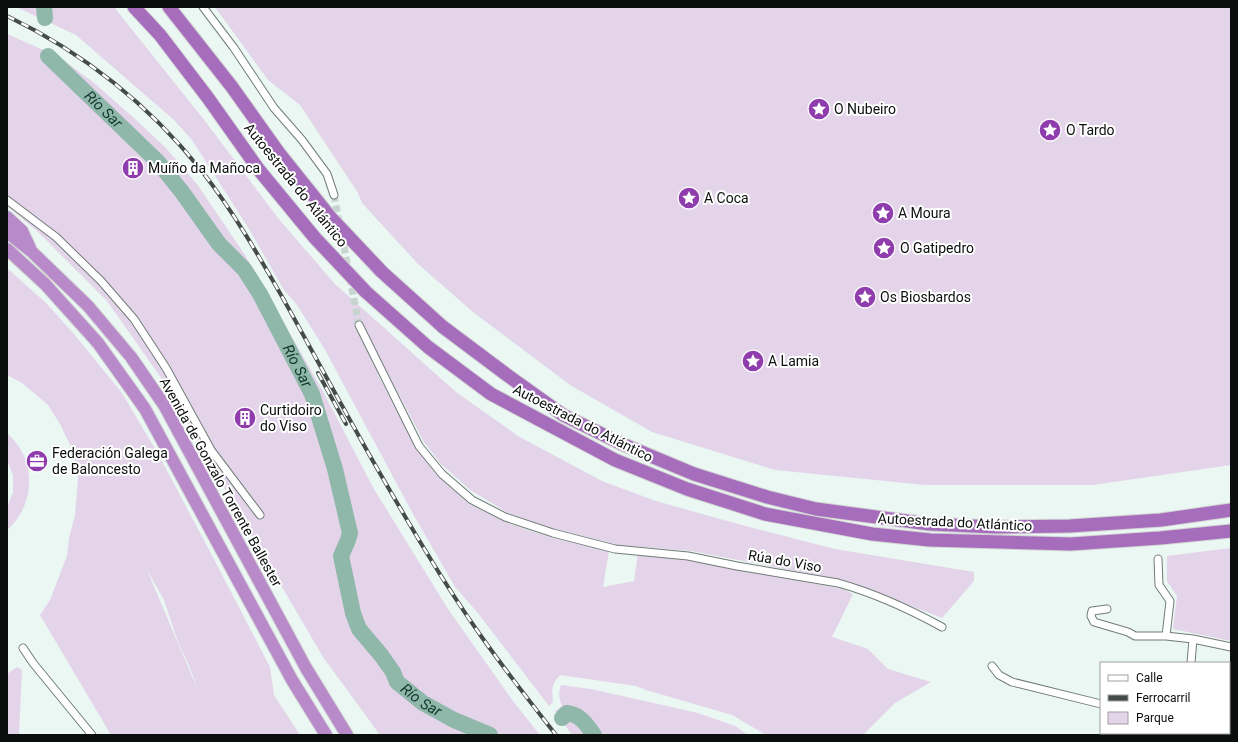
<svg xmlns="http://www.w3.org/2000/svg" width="1238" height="742" viewBox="0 0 1238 742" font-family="Roboto,sans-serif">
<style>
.green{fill:#e4d4ea;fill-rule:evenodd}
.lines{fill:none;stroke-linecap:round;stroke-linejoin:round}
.river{stroke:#8fb7aa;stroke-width:16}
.minor-tunnel{stroke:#c8d4d0;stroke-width:7;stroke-dasharray:7 3.5;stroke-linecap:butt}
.minor-casing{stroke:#717c78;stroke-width:9}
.trunk-casing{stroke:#d3d4d3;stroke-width:14}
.motorway-casing{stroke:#d3d4d3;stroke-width:15}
.minor{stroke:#fff;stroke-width:7}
.trunk{stroke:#b88aca;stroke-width:12}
.motorway{stroke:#a66dbc;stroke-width:13}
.rail-casing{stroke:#444b49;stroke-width:4}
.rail{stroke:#fff;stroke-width:2.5;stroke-dasharray:8;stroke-linecap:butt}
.labels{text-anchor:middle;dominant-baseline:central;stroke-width:4;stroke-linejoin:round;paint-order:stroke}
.poi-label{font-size:14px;fill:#0a0e0d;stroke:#fff;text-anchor:start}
.street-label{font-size:14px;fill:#0a0e0d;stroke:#fff}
.water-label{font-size:15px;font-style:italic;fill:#12372d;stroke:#fff}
</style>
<rect width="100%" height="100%" fill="#eaf7f3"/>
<!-- green -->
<path class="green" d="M16,7h98l91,114 73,97 57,66 121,108 62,44 84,45 54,20 82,23 97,25 139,23v9l-32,37 -95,-37 -156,-30 -73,-6 -67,-17 -43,-15 -38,-23 -30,-27 -16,-21 -46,-87v20l39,74 24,30 30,26 36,18 39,13 63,15 -6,36 31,-6 4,-28 47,6 158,30 10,5 -21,43 36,12 20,20 43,13 -36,21 -32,32h-97l-34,-20 -86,-25 -10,-4 -76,-11c-9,10 -8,14 -7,27l-4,4 -72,-94 -22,-25 -42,-73 -89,-166 -27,-43 -13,-15 -35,-61 -57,-89 -18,-20 -98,-85z
M215,7h1016v458l-138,20h-168l-150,-15 -123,-38 -82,-47 -97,-73 -55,-48 -56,-61 -4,-10 -58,-88 -32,-25z
M7,34l52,23 34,25 41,36 31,29 32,37 48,71 75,131 54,103 74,120 65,92 27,34h-160l-57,-78 -116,-198 -43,-77 -57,-81 -70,-70 -30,-25z
M7,268l39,35 28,31 48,59 35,59 49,92 64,123 4,28 26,40h-189l-71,-120 10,-15 17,-44 2,-18 6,-23 3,-36 -3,-18 -5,-16 -10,-21 -12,-19 -26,-22 -15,-8zM147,570l17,30 14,42 12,26 7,20z
M7,433c4,4 9,9 12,14 18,26 11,64 -12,83v-23l6,-15v-16l-6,-17z
M1231,548v93l-58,-12 4,-33 -10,-15v-25z
M17,667l5,3 -3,65h-12v-61z
M561,685l30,4 107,24 37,13 13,9h-176l-17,-24 7,-5c-3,-8 -4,-13 -1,-21z"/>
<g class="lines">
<!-- river -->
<g class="river">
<path d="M44,7l1,11"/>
<path id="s1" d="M48,56l110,106 24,30 37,52 25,25 16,25 52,100 23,75 15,64 -2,7 -7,16 12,57 6,16 22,26 12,17 4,10 26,21 31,17 36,15"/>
<path d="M562,718l5,-5c13,1 20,12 27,22"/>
</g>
<!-- minor-tunnel -->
<path class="minor-tunnel" d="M334,195l25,130"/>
<!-- minor casing -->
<g class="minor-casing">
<path id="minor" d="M203,7l31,41 40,60 28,32 25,34 7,21
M7,200l49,37 45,44 33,38 32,49 45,82 49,65
M359,325l60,121 23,28 30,26 33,17 48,16 62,16 73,7 49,10 101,17c36,10 71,26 104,44
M1158,559l1,26 11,16 -4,35
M1107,609l-15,2 -1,5 3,6 34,10 7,4h31l27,3 38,8
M23,648l10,15 59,72
M1191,663l2,-24
M992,666l7,9 13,7 89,22
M1229,714h2
M1156,733v2"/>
</g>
<!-- trunk casing -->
<g class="trunk-casing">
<path id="trunk" d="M7,217l15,14 8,17
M7,232l24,19 57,55 43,51 33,48 142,263 41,67
M7,249l38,35 53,59 47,66 147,271 34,55"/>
</g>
<!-- motorway casing -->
<g class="motorway-casing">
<path id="motorway" d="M134,7l26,28 48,63 51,72 56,68 51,54 62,55 63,47 124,66 72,29 78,25 107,20 58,6 141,4 89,-6 71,-7
M169,7l63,80 47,66 52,65 51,54 61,55 64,48 56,40 59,29 72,30 73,23 49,12 113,15 66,3 75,-1 91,-6 70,-10"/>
</g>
<!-- minor -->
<use href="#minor" class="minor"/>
<!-- trunk -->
<use href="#trunk" class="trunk"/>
<!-- motorway -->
<use href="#motorway" class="motorway"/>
<!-- rail casing -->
<g class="rail-casing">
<path id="rail" d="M7,16c75,36 142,89 194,154 32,41 58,86 84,132 30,54 59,108 89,161 34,59 68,118 107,173 24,34 50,67 75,99
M318,373l28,51"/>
</g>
<!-- rail -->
<use href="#rail" class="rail"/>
</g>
<!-- icons -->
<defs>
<g id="sight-disc" transform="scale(1.15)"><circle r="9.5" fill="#8f3dac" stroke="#fff"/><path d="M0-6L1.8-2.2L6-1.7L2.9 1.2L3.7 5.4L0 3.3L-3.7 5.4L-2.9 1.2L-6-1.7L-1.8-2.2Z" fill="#fff"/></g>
<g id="building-disc" transform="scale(1.15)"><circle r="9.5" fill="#8f3dac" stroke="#fff"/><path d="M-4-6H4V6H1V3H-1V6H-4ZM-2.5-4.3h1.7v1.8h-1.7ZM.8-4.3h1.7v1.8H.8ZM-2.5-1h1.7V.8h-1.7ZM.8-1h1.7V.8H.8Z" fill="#fff"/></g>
<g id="office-disc" transform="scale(1.15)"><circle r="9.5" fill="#8f3dac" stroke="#fff"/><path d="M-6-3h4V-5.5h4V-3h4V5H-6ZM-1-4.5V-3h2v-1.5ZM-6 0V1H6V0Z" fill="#fff"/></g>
</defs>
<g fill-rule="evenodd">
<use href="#sight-disc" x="819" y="109"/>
<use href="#sight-disc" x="1050" y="130"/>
<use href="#building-disc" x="133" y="168"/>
<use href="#sight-disc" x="689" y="198"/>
<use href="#sight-disc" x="883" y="213"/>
<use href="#sight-disc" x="884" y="248"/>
<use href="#sight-disc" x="865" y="297"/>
<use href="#sight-disc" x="753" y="361"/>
<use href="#building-disc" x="245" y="418"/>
<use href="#office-disc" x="37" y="461"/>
</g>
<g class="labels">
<!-- poi labels -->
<g class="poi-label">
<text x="834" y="109">O Nubeiro</text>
<text x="1066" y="130">O Tardo</text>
<text x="148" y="168">Muíño da Mañoca</text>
<text x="704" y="198">A Coca</text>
<text x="898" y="213">A Moura</text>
<text x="900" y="248">O Gatipedro</text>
<text x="880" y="297">Os Biosbardos</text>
<text x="768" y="361">A Lamia</text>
<text x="260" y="410">Curtidoiro<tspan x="260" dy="16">do Viso</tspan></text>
<text x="52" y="453">Federación Galega<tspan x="52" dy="16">de Baloncesto</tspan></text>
</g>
<!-- street labels -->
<g class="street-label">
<text transform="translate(296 185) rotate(51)">Autoestrada do Atlántico</text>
<text transform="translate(583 423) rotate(27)">Autoestrada do Atlántico</text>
<text transform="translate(221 482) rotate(61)">Avenida de Gonzalo Torrente Ballester</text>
<text transform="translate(955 522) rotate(3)">Autoestrada do Atlántico</text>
<text transform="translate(785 561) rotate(10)">Rúa do Viso</text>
</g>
<!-- water labels -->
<g class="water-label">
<text stroke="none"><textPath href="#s1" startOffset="77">Río Sar</textPath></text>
<text stroke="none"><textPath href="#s1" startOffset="401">Río Sar</textPath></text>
<text stroke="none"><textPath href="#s1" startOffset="773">Río Sar</textPath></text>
</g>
</g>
<!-- border -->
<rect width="1238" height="742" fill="none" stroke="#0a0e0d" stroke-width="16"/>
<!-- legend -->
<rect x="1100" y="662" width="130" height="72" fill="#ffffff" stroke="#9d9f9e"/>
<rect x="1108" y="675" width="20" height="6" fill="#ffffff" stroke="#9d9f9e"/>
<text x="1136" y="682" font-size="12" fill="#0a0e0d">Calle</text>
<rect x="1108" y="695" width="20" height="6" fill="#444b49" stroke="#9d9f9e"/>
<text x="1136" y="702" font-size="12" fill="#0a0e0d">Ferrocarril</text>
<rect x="1108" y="712" width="20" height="12" fill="#e4d4ea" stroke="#9d9f9e"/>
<text x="1136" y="722" font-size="12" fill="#0a0e0d">Parque</text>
</svg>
